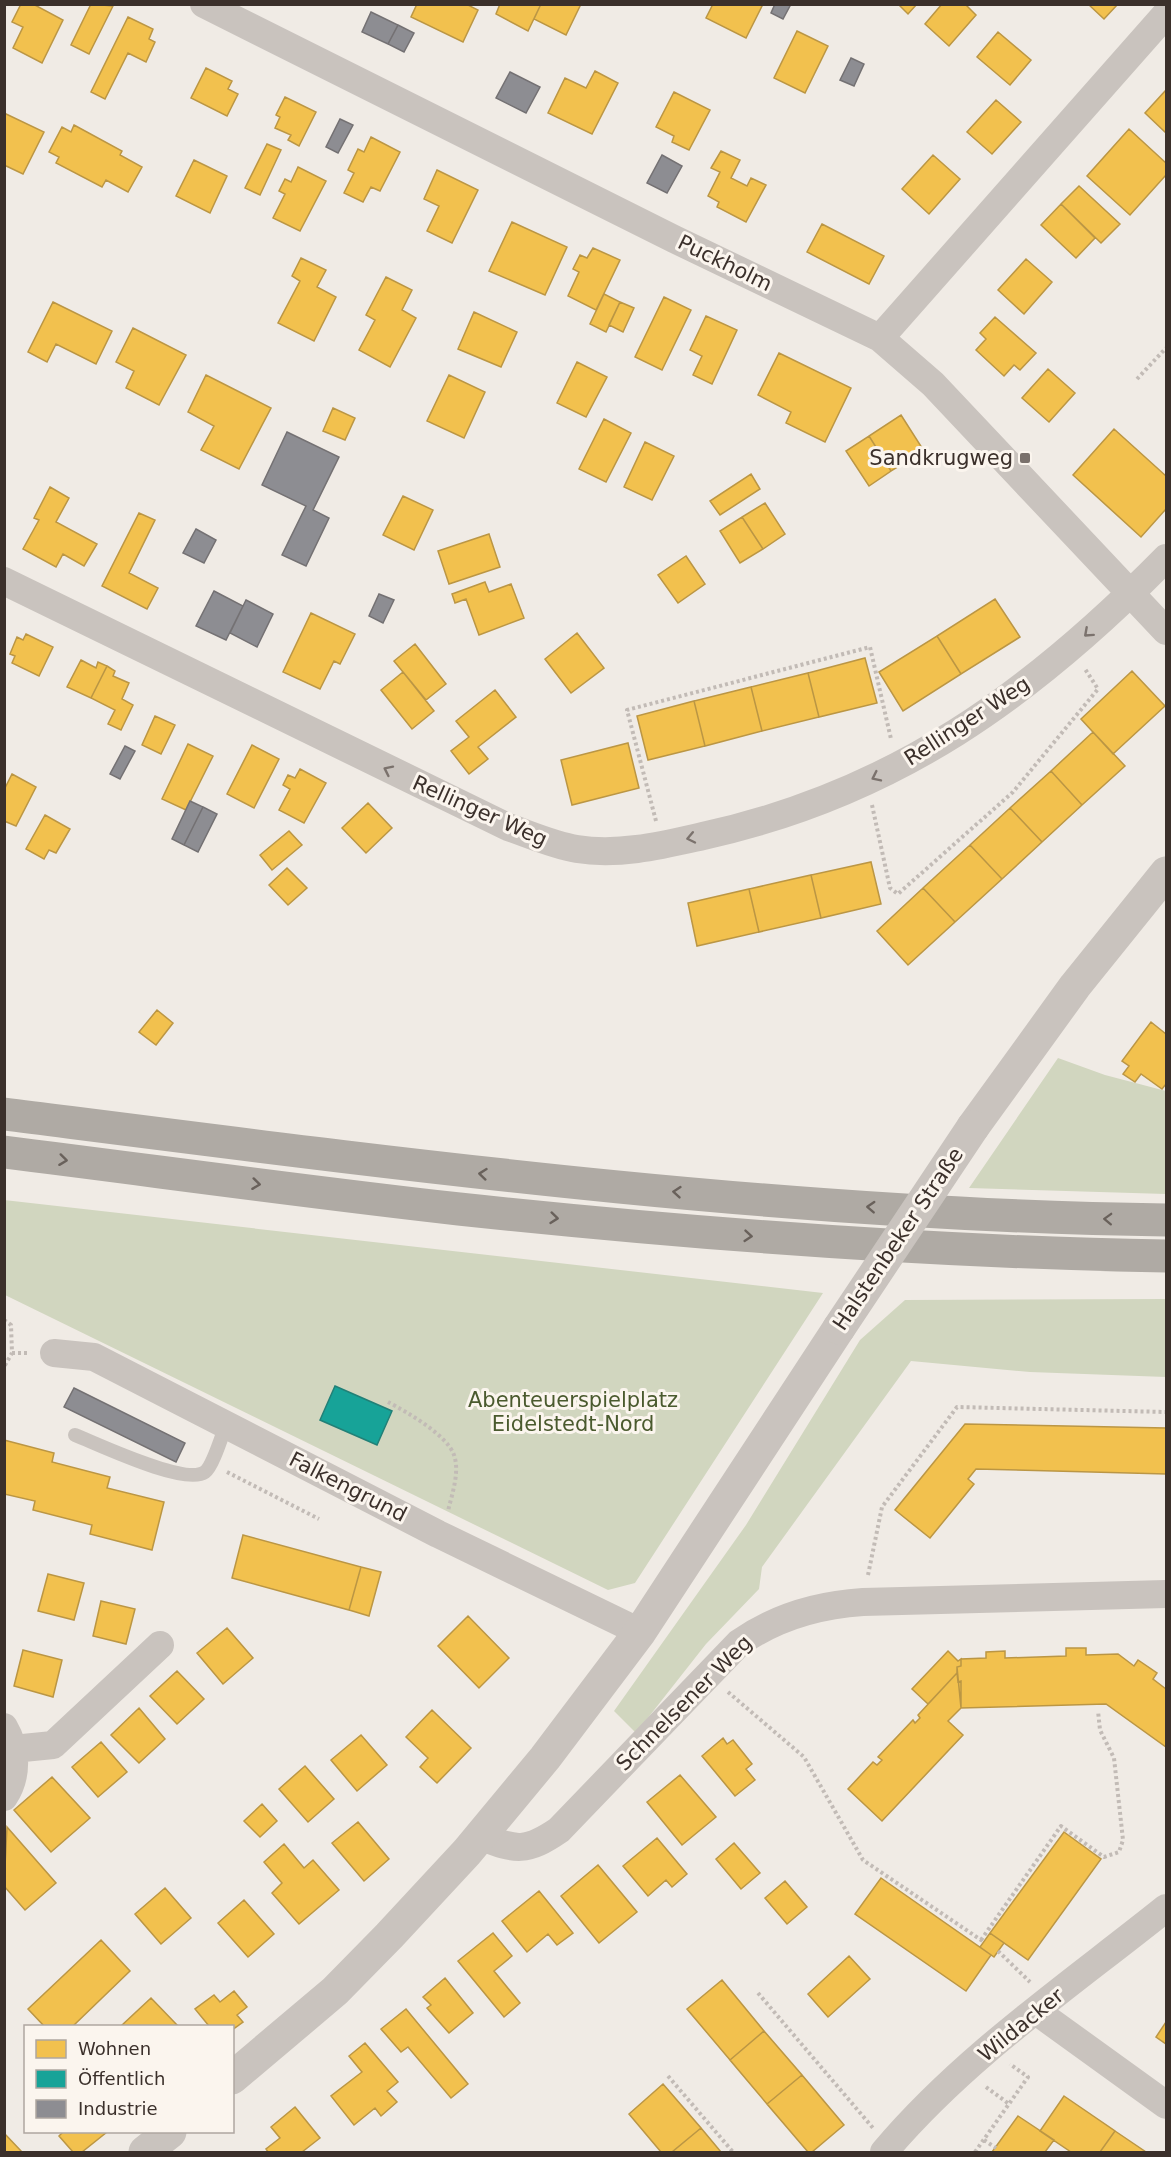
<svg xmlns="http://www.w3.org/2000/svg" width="1171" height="2157" viewBox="0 0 1171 2157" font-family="'DejaVu Sans',sans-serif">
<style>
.green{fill:#d1d6bf}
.homes{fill:#f2c14e;stroke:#bb9644;stroke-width:1.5}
.public{fill:#17a398;stroke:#228077;stroke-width:1.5}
.industry{fill:#8d8d92;stroke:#747173;stroke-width:1.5}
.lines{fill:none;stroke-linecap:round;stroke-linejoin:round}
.path{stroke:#c2bbb6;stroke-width:4;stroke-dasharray:3 3;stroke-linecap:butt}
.service{stroke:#c9c3be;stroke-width:14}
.minor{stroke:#c9c3be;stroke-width:28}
.tertiary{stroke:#c9c3be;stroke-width:33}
.motorway{stroke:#afaaa4;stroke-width:33}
.tertiary-bridge{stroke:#c9c3be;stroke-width:33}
.oneway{stroke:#7b726d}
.oneway2{stroke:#69615b}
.poi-dot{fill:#7a716c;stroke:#fbf5ee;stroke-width:2}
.labels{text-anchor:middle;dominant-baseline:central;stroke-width:6;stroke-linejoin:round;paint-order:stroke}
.street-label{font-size:21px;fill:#3b302b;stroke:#fbf5ee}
.poi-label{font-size:21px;fill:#3b302b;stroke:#fbf5ee;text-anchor:end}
.park-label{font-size:21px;fill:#4a5a2e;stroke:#fbf5ee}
</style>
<rect width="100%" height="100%" fill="#f0ebe5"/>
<!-- green -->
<path class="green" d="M1058,1058l47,17 61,16v103l-197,-6z
M4,1200l819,93 -188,290 -27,7 -603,-295z
M1166,1299v78l-136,-5 -119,-11 -149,206 -3,22 -53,55 -70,89 -22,-22 132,-186 114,-185 45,-40z"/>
<!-- homes -->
<path class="homes" d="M21,4h12l30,16 -21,43 -29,-15 10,-21 -11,-5z
M91,4l22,2 -24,48 -18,-9z
M417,4h49l12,6 -15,32 -52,-25z
M500,4h41l-13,27 -32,-17z
M541,4h40l-15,31 -32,-16z
M713,4h50l-17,34 -40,-20z
M898,4h19l-9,10z
M942,4h23l11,11 -27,31 -24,-22z
M1088,4h30l-14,15z
M128,17l25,12 -4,10 6,3 -9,20 -18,-9 -23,46 -14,-7z
M797,31l31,15 -23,47 -31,-15z
M998,32l33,28 -21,25 -33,-28z
M206,68l26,13 -4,8 10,5 -11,22 -36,-18z
M595,71l23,12 -26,51 -44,-21 17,-35 21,10z
M1166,90v43l-21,-20z
M674,92l36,18 -21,40 -17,-8 2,-6 -18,-9z
M285,97l31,15 -17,34 -11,-6 3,-5 -16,-7 5,-11 -4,-2z
M996,100l25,22 -29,32 -25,-22z
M4,113l40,19 -21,42 -19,-9z
M74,125l48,26 -2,4 22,12 -14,25 -22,-12 -4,7 -46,-24 3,-6 -10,-5 13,-25 9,5z
M1129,129l37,34v12l-36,40 -43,-39z
M371,137l29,15 -20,39 -9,-4 -8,15 -19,-9 10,-20 -6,-3 10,-21 6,3z
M267,144l14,6 -21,45 -15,-7z
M721,151l19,9 -9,18 16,8 4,-8 15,7 -20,37 -29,-15 2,-5 -11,-6 12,-24 -9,-4z
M933,155l27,24 -31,35 -27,-25z
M194,160l33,16 -17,37 -34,-17z
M298,167l28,14 -26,50 -27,-13 12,-24 -6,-3 6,-12 6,3z
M437,170l41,20 -26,53 -25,-12 12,-25 -15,-7z
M1079,186l41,38 -19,19 -40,-39z
M1061,204l34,34 -19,20 -35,-33z
M512,222l55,25 -22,48 -56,-24z
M822,224l62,32 -15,28 -62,-32z
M593,248l27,12 -24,50 -28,-14 11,-24 -6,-3 7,-14 7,3z
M301,258l25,12 -9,17 19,10 -22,44 -36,-18 22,-42 -8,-5z
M1026,259l26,23 -28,32 -26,-24z
M386,277l26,13 -10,20 14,8 -26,49 -31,-17 16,-30 -9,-5z
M604,294l16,8 -14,30 -16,-8z
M664,297l27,13 -29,60 -27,-13z
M53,302l59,29 -16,33 -40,-20 -9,18 -19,-10z
M620,302l14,6 -11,24 -14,-7z
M474,312l43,20 -16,35 -43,-18z
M706,316l31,14 -25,54 -19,-9 9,-19 -12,-6z
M995,317l41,36 -16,17 -6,-5 -10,11 -28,-26 10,-11 -6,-6z
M133,328l53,27 -27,50 -33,-17 8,-17 -18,-9z
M779,353l72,35 -26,54 -39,-19 5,-11 -33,-17z
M577,362l30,15 -21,40 -29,-14z
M1048,369l27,24 -26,29 -27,-24z
M206,375l65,33 -32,61 -38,-19 13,-24 -26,-14z
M449,375l36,17 -21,46 -37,-17z
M333,408l22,10 -10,22 -22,-9z
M901,415l23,36 -33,20 -22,-35z
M604,419l27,14 -25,49 -27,-13z
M1114,429l52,47v33l-25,28 -68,-62z
M869,436l22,35 -22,15 -23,-35z
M645,442l29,14 -22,44 -28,-13z
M751,474l9,15 -40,26 -10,-14z
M50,487l19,11 -13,24 41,22 -13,22 -21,-12 -7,13 -33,-18 16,-29 -5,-2z
M403,496l30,14 -19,40 -31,-15z
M765,503l20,31 -22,15 -21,-32z
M139,513l16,7 -26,53 29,15 -11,21 -45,-23z
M742,517l21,32 -23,14 -20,-32z
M489,534l11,33 -51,17 -11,-33z
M686,556l19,28 -27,19 -20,-28z
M485,582l4,10 22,-8 13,34 -45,17 -13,-36 -11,4 -3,-9z
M995,599l25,38 -59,37 -24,-38z
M311,613l44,21 -15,30 -6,-3 -14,28 -37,-17z
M577,633l27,35 -33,25 -26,-34z
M26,634l27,13 -14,29 -27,-13 3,-7 -5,-2 7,-17 6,3z
M937,636l24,38 -58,37 -24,-39z
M415,644l31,40 -20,16 -32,-39z
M865,658l12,45 -58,14 -11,-44z
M81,660l15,8 2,-6 9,4 -16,32 -24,-11z
M107,666l8,5 -2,5 16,7 -7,16 11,6 -12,25 -13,-6 7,-14 -24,-12z
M1132,671l33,35 -52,48 -32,-35z
M403,672l31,39 -22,18 -31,-39z
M808,673l11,44 -57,14 -11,-44z
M751,687l11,44 -57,15 -11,-45z
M495,690l21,27 -38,30 10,12 -19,15 -18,-23 18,-14 -13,-16z
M694,701l11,45 -57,14 -11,-44z
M155,716l20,9 -14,29 -19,-9z
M1093,732l32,34 -43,39 -31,-34z
M628,743l11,45 -67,17 -11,-45z
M188,744l25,12 -27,54 -24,-11z
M252,745l27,14 -25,49 -27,-14z
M300,769l26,14 -22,40 -25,-13 11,-21 -7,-4 5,-10 7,3z
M1051,771l31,34 -40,37 -32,-34z
M12,774l24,13 -20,39 -12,-5v-31z
M368,803l24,25 -26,25 -24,-25z
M1010,808l32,34 -40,37 -32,-34z
M45,815l25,14 -14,24 -7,-3 -5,9 -18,-10z
M289,831l13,14 -30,25 -12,-15z
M970,845l32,34 -47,43 -32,-34z
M871,862l10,42 -60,14 -10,-43z
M287,868l20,20 -19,17 -19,-20z
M811,875l10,43 -62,14 -10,-43z
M923,888l32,34 -47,43 -31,-34z
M749,889l10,43 -62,14 -9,-43z
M157,1010l16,13 -17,22 -17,-13z
M1151,1022l15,12v50l-4,5 -21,-15 -6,8 -12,-8 6,-8 -7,-5z
M965,1424l201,4v46l-190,-5 -8,10 6,5 -44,54 -35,-28z
M4,1440l50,13 -2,9 58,15 -3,11 57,14 -12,48 -62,-16 2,-9 -59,-15 2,-9 -31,-7z
M243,1535l118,32 -12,43 -117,-32z
M361,1567l20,5 -12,44 -20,-6z
M48,1574l36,9 -10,37 -36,-9z
M101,1601l34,8 -9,35 -33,-8z
M468,1616l41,42 -30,30 -41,-42z
M227,1628l26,30 -30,26 -26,-31z
M1066,1648h20v7l32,-1 16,12 4,-6 19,13 -4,6 13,10v58l-60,-43 -145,4 -4,-41 4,-1v-7l25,-1v-6l19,-1v7l61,-2z
M23,1650l39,10 -9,37 -39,-11z
M948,1651l10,10 3,-2v7l-4,1v6l-29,31 -16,-15z
M177,1671l27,28 -27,25 -27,-28z
M957,1673l1,9 3,-1v27l-13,13 15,14 -81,86 -34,-32 25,-27 4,3 5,-5 -4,-3 35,-37 2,3 5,-5 -2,-3z
M139,1708l26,31 -26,24 -28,-28z
M432,1710l39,38 -34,35 -17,-16 8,-9 -22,-21z
M361,1735l26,30 -30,26 -26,-31z
M723,1738l4,6 6,-4 19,24 -6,5 9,11 -20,16 -33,-40z
M101,1742l26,30 -29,25 -26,-30z
M305,1766l29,33 -26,23 -29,-33z
M680,1775l36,42 -34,28 -35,-43z
M52,1777l38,41 -39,34 -37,-42z
M262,1804l15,17 -17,16 -16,-16z
M358,1822l31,37 -25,22 -32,-38z
M7,1827l49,56 -31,27 -21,-24z
M1064,1832l37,27 -73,101 -38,-27z
M657,1838l30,36 -15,13 -6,-7 -18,16 -25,-30z
M734,1843l26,30 -19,16 -25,-30z
M284,1844l20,24 9,-8 26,30 -40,34 -27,-31 10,-10 -18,-21z
M598,1865l39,47 -38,31 -38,-47z
M881,1878l110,77 -25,36 -111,-77z
M785,1881l22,26 -20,17 -22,-26z
M165,1888l26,30 -30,26 -26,-30z
M539,1891l34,42 -16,12 -9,-11 -21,18 -25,-31z
M244,1900l30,34 -26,23 -30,-34z
M493,1933l19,23 -18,15 26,32 -16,14 -46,-56z
M990,1933l14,10 -10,14 -14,-10z
M101,1940l29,31 -57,55h-29l-16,-17z
M849,1956l21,23 -42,38 -20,-23z
M445,1978l28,35 -24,20 -22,-25 4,-3 -8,-8z
M722,1980l42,51 -34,29 -43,-51z
M234,1991l13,16 -10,8 6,7 -11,8v-4h-23l-14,-17 19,-14 6,7z
M151,1998l27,28h-57z
M406,2009l62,75 -17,14 -43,-51 -7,5 -20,-23z
M1166,2022v22l-10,-7z
M764,2031l38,44 -35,29 -37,-44z
M365,2043l33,39 -11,9 10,11 -16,14 -6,-8 -21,17 -23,-29 31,-24 -13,-16z
M802,2075l42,50 -32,27h-4l-41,-48z
M663,2084l38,44 -29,24h-11l-32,-38z
M1064,2096l51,35 -15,21h-29l-31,-21z
M295,2107l25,31 -18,14h-34l-2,-3 14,-11 -9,-11z
M1018,2116l36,24 -9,12h-53z
M701,2128l20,24h-49z
M1115,2131l31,21h-46z
M63,2132h44l-25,20h-9l-14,-16z
M4,2133l18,19h-18z"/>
<!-- public -->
<path class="public" d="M335,1386l57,25 -15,34 -57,-25z"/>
<!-- industry -->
<path class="industry" d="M775,4h16l-8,15 -12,-6z
M371,12l27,13 -10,19 -26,-12z
M398,25l16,8 -10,19 -16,-8z
M851,58l13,6 -10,22 -14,-6z
M510,72l30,15 -14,26 -30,-15z
M340,119l13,6 -15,28 -12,-6z
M662,155l20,11 -15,27 -20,-10z
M287,432l52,25 -26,53 16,8 -23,48 -24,-11 24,-49 -44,-21z
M196,529l20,11 -12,23 -21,-10z
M214,591l29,15 -17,34 -30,-14z
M379,594l15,6 -11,23 -14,-7z
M246,600l27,14 -16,33 -27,-14z
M125,746l10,5 -15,28 -10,-5z
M190,801l13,6 -19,38 -12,-6z
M203,807l14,7 -19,38 -14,-7z
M74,1388l111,55 -9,19 -112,-55z"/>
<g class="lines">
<!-- path -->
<path class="path" d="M1137,379l29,-31
M872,805l18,83 8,6 115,-102 85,-103 -13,-20
M656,821l-29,-111 243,-63 21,92
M4,1320l7,5 1,28 -8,14
M12,1353h17
M388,1402c19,10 59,33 66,53 6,17 -2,39 -6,56
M227,1472l92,47
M868,1575l14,-68 75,-100 209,5
M728,1692l76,65 59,103 121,82
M981,1940l80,-114 43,31 15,-5 4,-12 -9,-82 -14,-28 -2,-19
M998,1951l32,31
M758,1993l115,135
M668,2076l65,76
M986,2087l23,17
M984,2140l12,8
M975,2152l53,-75 -18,-13"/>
<!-- service -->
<path class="service" d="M75,1435c23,9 110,51 130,37 8,-6 17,-37 21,-47"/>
<!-- minor -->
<path class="minor" d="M204,4l470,235 206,99 53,46 233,247
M880,338l286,-324
M4,581l504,246c23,8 45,18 69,22 42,7 86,-4 126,-13 192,-42 328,-141 463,-278
M54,1353l40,4 344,177 202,98
M4,1727c13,22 14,49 0,70
M13,1749l40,-4 107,-100
M480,1836c36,15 47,16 79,-6l180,-187c37,-26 78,-38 124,-41l303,-8
M1036,2011l130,94
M884,2152c80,-95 186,-167 282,-244"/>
<!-- tertiary -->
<path class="tertiary" d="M973,1127l102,-141 91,-113
M232,2078l103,-87 54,-55 78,-84 78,-94 95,-126 199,-304
M145,2152l25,-20"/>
<!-- motorway -->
<path class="motorway" d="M4,1114c386,49 773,101 1162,106
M4,1152c152,19 303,40 455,57 235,25 471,43 707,47"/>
<!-- tertiary-bridge -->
<path class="tertiary-bridge" d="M839,1328l134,-201"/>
</g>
<!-- one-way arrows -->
<defs><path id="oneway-chevron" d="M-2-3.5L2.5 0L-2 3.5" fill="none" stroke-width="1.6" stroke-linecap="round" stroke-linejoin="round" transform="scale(1.5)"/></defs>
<g class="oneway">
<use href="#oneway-chevron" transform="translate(1088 633) rotate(138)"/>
<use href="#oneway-chevron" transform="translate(388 770) rotate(-154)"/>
<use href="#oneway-chevron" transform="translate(876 777) rotate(154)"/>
<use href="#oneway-chevron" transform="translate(691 838) rotate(168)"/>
</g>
<g class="oneway2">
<use href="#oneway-chevron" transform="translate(63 1160) rotate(7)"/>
<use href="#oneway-chevron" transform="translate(483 1174) rotate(-174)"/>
<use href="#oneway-chevron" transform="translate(256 1184) rotate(7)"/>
<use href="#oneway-chevron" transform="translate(677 1192) rotate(-175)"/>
<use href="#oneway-chevron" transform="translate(871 1207) rotate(-177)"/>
<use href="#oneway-chevron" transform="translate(554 1218) rotate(6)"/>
<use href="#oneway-chevron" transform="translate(1108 1219) rotate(-178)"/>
<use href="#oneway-chevron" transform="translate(748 1236) rotate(5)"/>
</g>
<!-- markers -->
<rect class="poi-dot" x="1019" y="452" width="12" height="12" rx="3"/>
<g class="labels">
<!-- street labels -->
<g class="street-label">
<text transform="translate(725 263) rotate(26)">Puckholm</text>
<text transform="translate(967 721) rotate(-33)">Rellinger Weg</text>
<text transform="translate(480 811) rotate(24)">Rellinger Weg</text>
<text transform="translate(898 1239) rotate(-56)">Halstenbeker Straße</text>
<text transform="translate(348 1487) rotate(27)">Falkengrund</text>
<text transform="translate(684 1703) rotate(-45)">Schnelsener Weg</text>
<text transform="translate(1021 2025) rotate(-39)">Wildacker</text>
</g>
<!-- poi labels -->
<g class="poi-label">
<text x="1013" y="458">Sandkrugweg</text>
</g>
<!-- park labels -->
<g class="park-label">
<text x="573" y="1400">Abenteuerspielplatz<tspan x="573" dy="24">Eidelstedt-Nord</tspan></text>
</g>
</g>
<!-- border -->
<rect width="1171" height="2157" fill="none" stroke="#3b302b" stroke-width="12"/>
<!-- legend -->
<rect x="24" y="2025" width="210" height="108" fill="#fbf5ee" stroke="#aea6a0" stroke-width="1.5"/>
<rect x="36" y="2040" width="30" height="18" fill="#f2c14e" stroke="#aea6a0" stroke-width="1.5"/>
<text x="78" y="2055" font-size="18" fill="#3b302b">Wohnen</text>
<rect x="36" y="2070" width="30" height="18" fill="#17a398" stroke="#aea6a0" stroke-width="1.5"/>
<text x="78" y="2085" font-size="18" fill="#3b302b">Öffentlich</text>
<rect x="36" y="2100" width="30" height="18" fill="#8d8d92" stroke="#aea6a0" stroke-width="1.5"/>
<text x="78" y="2115" font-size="18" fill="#3b302b">Industrie</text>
</svg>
